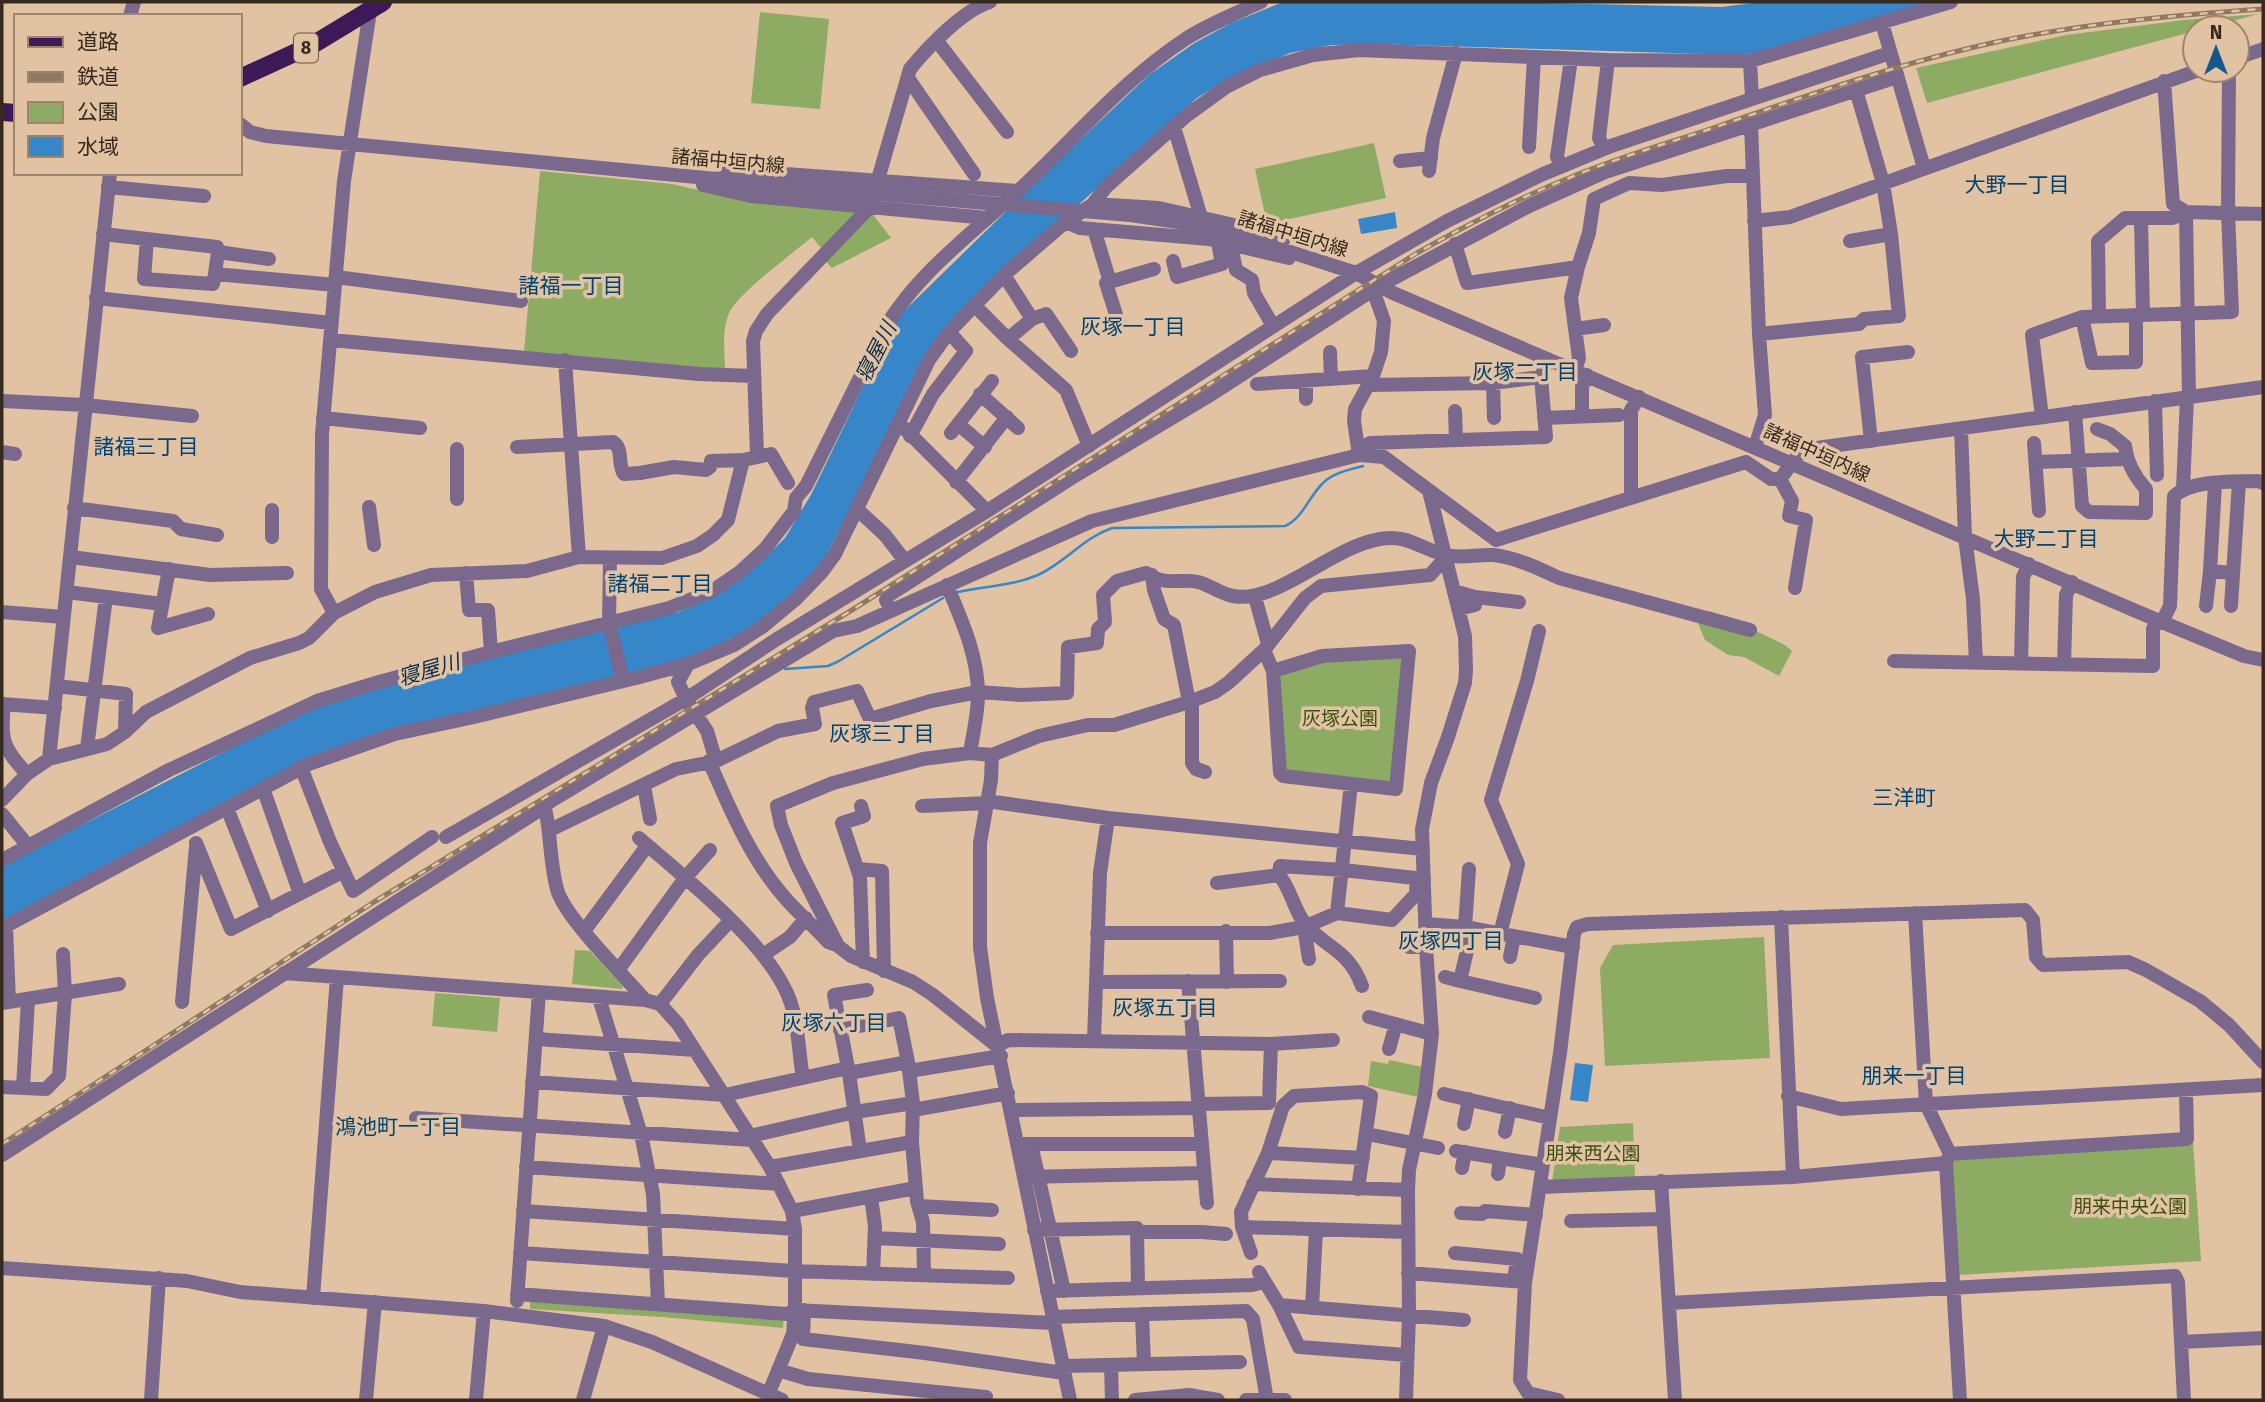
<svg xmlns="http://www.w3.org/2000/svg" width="2265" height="1402" viewBox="0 0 2265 1402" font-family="'Fira Sans','Noto Sans JP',sans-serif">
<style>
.green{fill:#8eab64}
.water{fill:#3686c9}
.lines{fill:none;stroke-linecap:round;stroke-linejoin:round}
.stream{stroke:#3686c9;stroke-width:2.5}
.minor{stroke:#7b698d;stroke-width:14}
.major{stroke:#3d1958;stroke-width:18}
.rail-casing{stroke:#8f7963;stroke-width:5}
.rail{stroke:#e1c2a3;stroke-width:2.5;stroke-dasharray:8;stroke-linecap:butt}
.minor-bridge{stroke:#7b698d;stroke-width:14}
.labels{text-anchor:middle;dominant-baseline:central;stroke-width:7;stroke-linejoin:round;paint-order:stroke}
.shield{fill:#e1c2a3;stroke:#695846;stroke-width:2}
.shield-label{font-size:18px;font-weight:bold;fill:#362a1e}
.street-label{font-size:19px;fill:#362a1e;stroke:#e1c2a3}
.park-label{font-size:19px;fill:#3a510d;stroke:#e1c2a3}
.neighbourhood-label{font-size:21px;fill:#004372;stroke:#e1c2a3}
.water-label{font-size:21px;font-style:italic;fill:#0c2d49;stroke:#e1c2a3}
</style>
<rect width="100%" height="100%" fill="#e1c2a3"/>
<!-- green -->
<path class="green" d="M760,12l69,7 -9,90 -69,-6z
M2259,14l-53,14h-11v3l-268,72 -11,-35 150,-33 118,-15z
M1374,143l12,55 -119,26 -12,-55z
M540,171l132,13 78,18 109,10 -38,36 -9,-11c-20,17 -71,54 -82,74 -9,18 -5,41 -5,61l-201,-20z
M871,212l20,26 -59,30 -9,-9z
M1701,611h8l44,13 1,6 31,15 7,6 -13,25 -35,-19 -16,-2 -23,-15 -9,-21z
M1406,654l-14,130 -106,-9 -10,-101 46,-15z
M1764,937l6,121 -165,8 -5,-98 13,-23z
M575,950l15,1 33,35 -1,3 -50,-5z
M435,993l65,5 -3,34 -65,-6z
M1389,1060l38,8 -5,30 -54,-12 3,-25 17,3z
M1633,1123l2,54 -83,5 8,-55z
M2193,1142l8,119 -244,14 -6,-113 2,-6z
M530,1299l254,17 -1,12 -121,-11 -132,-8z"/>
<!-- water -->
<path class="water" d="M1283,2h221l217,5 41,-5h170l-176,51 -17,2 -366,-11 -41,1 -42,8 -64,27 -29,18 -183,165 -88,96 -99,195c-33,48 -84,84 -139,104l-338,87 -348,176v-55l290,-149 34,-14 161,-44 192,-47 48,-23 35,-28 23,-23 27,-45 79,-165 13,-17 163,-159 82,-77 44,-31 38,-21z
M1395,212l2,16 -36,6 -3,-15z
M1575,1063l18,2 -5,37 -18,-2z"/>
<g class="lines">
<!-- stream -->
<path class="stream" d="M958,592c27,-6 54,-6 80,-17 28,-13 45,-37 74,-47l173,-2c17,-7 24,-29 37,-42 10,-11 27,-14 41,-18
M785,669l43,-3 11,-5 104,-63"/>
<!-- minor -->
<path class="minor" d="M130,16l4,-14
M1882,23l42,145
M937,41l70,91
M2237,58l26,-9
M1750,61l2,37
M908,78l66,96
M2164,81l9,123 13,8 77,2
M1856,90l27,93 8,51
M240,124l10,8 16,4 566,54
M1751,124l8,210 6,81 -10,32
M1174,127l27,90
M1529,147l5,-90
M1604,149l-5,-11 9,-78
M1400,161l31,-3
M1561,166l-4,-9 14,-98
M1429,171l4,-33 23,-85
M722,172l23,-1 273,20
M703,185l48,11 236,22
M108,187l96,9
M1093,204l66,4 101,23 23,10
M2141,218l2,96
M1754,221l36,-4 409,-147
M1066,222l14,6 129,11 80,19
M1094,229l16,53
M103,234l114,13 1,5
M147,239l-3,40 69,5 2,-10
M1263,243l93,30 37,20 764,327 87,36 19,4
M1455,244l12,39 111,-16
M1231,245l5,25 16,10 2,13 19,33
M269,259l-51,-7 -3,22 120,11
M1173,261l4,16 45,-13 -4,-22
M1004,275l28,44
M336,277l185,24
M96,298l235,25
M974,305l34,34 58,51 23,56
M2099,316l-1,-75 27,-23h48l13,-6 3,185
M2082,317l10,46 44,-1v-47
M1118,321l-12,-38 48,-14
M1575,329l29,-4
M1759,334l100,-10 5,-5 35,-3 -8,-82 -41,7
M1008,339l24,-20 14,-5 25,37
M331,340l368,34 55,2
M1330,352l1,27
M565,360l14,197
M1575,370l4,-12 -8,-60 7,-31 11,-34 5,-34 35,-16 33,2 65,-9h25
M1306,381v18
M1493,383l1,35
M1257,384l116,-8
M1369,385l124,-2 48,-6
M980,394l38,34
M2,401l83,4 107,11
M2155,401l2,74
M1455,411l1,29
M2075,412l7,94 7,6 57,1v-24c-12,-13 -19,-26 -21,-43l-15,-12 -13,-5
M1582,416v-30l5,-11
M2042,417l-10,-82 50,-18 150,-5 -4,-100 1,-142
M323,418l97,10
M1544,418l75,-3
M958,424l27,23
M904,428l83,83
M1961,429l4,108 8,62 3,64
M951,433l41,-52
M910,436l23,-42 33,-43 -17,-19
M1871,441l-9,-84 46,-5
M2034,443l5,68
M517,447l96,-5c11,7 4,22 11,32l16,-1 34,-6 32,3 4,-3 1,-6 32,-1 28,-6 17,29
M457,449v50
M1358,450l12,-7 176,-6 -5,-60 7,-18
M2,452l13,2
M757,455l-4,-114 3,-10 11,-17 103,-107 40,-138c18,-22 53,-59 80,-67
M1359,455l-5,-34 1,-12 18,-33 8,-24 3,-31 -11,-31
M2036,462l91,-3
M1780,479l12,22 -3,15 17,4 -11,68
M956,482l51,-65
M2215,484l-5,87 22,2
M2183,489l4,-92
M1631,498v-88l8,-13
M369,507l5,38
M74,508l99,13 8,8 36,6
M858,510l27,25 20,26
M272,537v-27
M1496,540l250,-78 25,17h9l22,-29 461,-63
M71,557l139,18 77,-2
M610,558l-1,65 14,58
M169,569l-11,59 50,-14
M466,573l3,37h19l3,42
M1152,575l2,15 10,29 10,6 15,77
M947,585c14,34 31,70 31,109 0,20 -5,40 -8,59
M1454,591l21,6v8l-16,4
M67,592l95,12
M1255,597l13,47
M1475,597l44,5
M2206,606l4,-35
M2231,606l8,-124
M891,610l-5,-10 3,-5 184,-118 134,-80 172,-111 150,-80 76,-34 292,-95
M2,612l61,5
M334,613l-13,-24 1,-155 22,-253 26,-170
M2162,622l8,-16 4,-110c20,-17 59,-14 84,-15l5,2
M1264,650l9,21 7,102 3,3 113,13 13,-138 -87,5 -49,15
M1894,661l259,5v-37l4,-9
M2021,663l2,-86 6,-13
M688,664l-10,18 8,17 21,32 9,30
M2064,664l2,-69 6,-13
M57,686l69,8 -1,38
M1192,700v63l4,6 9,3
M2,704l53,4
M4,704c-4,36 -1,44 23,70
M87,748l19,-151
M992,755l-1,25 -11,63v104l7,51 83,402
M49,759l61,-586
M709,761c21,48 42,99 77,138 13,15 29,28 42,43l6,2
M301,767l29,75 23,49 79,-54
M644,786l6,33
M263,788l37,106
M2,800l25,-26 22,-15 58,-15 18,-12 21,-20 104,-54 49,-15 10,-5 25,-25 41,-21 56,-17 96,-4 52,-14 83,1 35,-12 16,-11 15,-15 15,-60
M987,801l121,17 315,31
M861,806l3,10 -22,7 18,54 3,85
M922,806l65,-3
M227,808l41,103
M541,809l5,4c5,25 4,51 11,76 7,28 67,86 88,111
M2,814l26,32
M550,830l126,-61 40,-8 62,-30 37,-7 -3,-16 2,-6 43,-11 13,28 61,-18 47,-9 43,3 46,-2 1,-46 29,-4 1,-14 7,-7 -2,-27 14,-14 29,-8c5,2 10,6 15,7 11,3 25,-1 37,2 12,3 23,12 35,14 44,8 98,-49 147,-57 28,-5 40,10 66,16 14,4 32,-1 48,0 23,3 44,13 65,23l191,52
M446,837l240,-138 91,-60 210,-128 369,-238 91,-52 94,-46 70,-29 279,-93
M639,838c45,39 124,101 148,155 12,27 11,57 16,85
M196,843l35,86 113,-58
M2,860l167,-90 148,-69 62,-19 112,-30 178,-44 43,-17 28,-19 25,-23 29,-38 2,-13 10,-12 74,-149c31,-59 90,-102 138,-146 55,-51 104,-110 166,-151 24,-16 51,-26 77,-38
M858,869l24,2 2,100
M1279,875c13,15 15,38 29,52 23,24 41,24 54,59
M1217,883l62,-8 1,-9 63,4 81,9
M1337,913l55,7 24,-26 1,-15
M1915,913l11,191 24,50
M1781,917l12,260
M1426,924l39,3 108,20
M6,926l3,76
M1304,927l5,32
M1465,927l4,-58
M2,928l307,-164 86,-30 79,-17 162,-39 52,-14 46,-19 28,-18 35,-29 24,-25 14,-19 94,-194 20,-28 55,-57 57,-49 32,-22 13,-17 80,-71 40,-29 34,-17 53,-15 46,-5 249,10 142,1 201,-59
M584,931l63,-85
M1226,931l1,51
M1097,933h172l35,-6 33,-14 14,-129
M1500,934l18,-70 -27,-64 36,-119 12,-50
M1409,947h17
M763,955l27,-18 16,-19
M1510,957l4,-21
M619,969l66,-91 25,-28
M284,973l361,27 15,4 18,20 92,143 22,44 3,18v81l-8,4 -270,-20
M1445,977l15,4 12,-52
M1188,981l19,222
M1460,981l75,17
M1096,982l184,-1
M599,998l42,136 12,60 5,110
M182,1002l14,-155
M2,1003l117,-19
M660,1004l38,-49 32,-34
M1369,1017l63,17
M840,1030l59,-12 9,44
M536,1039l159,11
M1094,1040l6,-167 8,-55
M997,1046l-64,-51 -20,-13 -62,-26 -13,-10 -42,-83 -15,-38 -4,-19 56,-23 90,-24 47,-6 22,2 47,-19 49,-11h26l75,-23 26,-10 13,-9 36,-33 41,-52 16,-12 109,-11 17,-19
M997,1046l11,-6 263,4 62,-4
M1389,1049l7,-25
M909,1071l92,-15
M849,1073l59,-11 5,41 -1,39 5,59 6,21 1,53
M532,1082l193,13 123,-27
M2,1087l44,2 13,-13 6,-82 -2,-40
M23,1088l5,-89
M1444,1094l106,24
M1788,1096l53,13 422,-24
M1198,1104l71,-1 2,-59
M913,1110l95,-17
M1011,1110l187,-2
M416,1118l336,22
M1464,1124l5,-25
M1505,1132l5,-24
M1367,1134l71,14
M750,1136l105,-24 58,-9
M1018,1144h183
M1031,1144l33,147
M860,1151l-11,-78 -15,-78 33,-5
M1456,1151l87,14
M1268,1153l95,5
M1950,1154l237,-15 -1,-49
M2,1155l539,-346 10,-8 282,-170 24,-5 235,-105 267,-66 25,2 112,83
M1948,1158l-2,5 14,237
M526,1167l253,17
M770,1167l142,-25
M1462,1168l3,-16
M1498,1174l2,-16
M1024,1177l180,-4
M1661,1181l14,219
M1253,1184l155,6
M1540,1187l253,-10 153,-14
M871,1197l4,29 -2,48
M919,1206l73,4
M523,1211l272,18
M792,1211l124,-23
M1461,1213l21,1 3,-3 51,4
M1571,1221l91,-2
M1242,1227l165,5
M1034,1230l103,-2v4h65l24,2
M1137,1232l1,56
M875,1238l124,6
M520,1253l274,18 214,7
M1251,1253l-9,-26 -1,-15 27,-59 15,-47 11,-10 68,-4 9,4 -13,93
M1455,1253l62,6 -3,22
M2,1268l185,13 53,11 244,19 120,15 48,16 130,58
M1259,1272l20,33 185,15
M1408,1273l117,9
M1047,1291l205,-6 13,-3
M313,1298l24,-321
M517,1301l22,-309
M1669,1303l506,-27 3,6 6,118
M1279,1305l20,42 108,8
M1312,1308l4,-78
M804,1310l-1,29 122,14 139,20
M1142,1314l2,50
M1052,1317l194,-6 7,8 14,81
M2181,1342l82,-4
M1111,1365l1,35
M1063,1366l177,-4
M778,1370l30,9 178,18
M768,1395l25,-61 2,-24 258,13
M151,1400l8,-122
M366,1400l9,-98
M476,1400l8,-89
M583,1400l21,-74
M1135,1400l54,-5 29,5
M1246,1400h39
M1406,1400l3,-85 -1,-125 1,-20 16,-76 7,-60 -6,-87 -4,-118 9,-46 17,-46 17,-54 1,-13 -1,-34 -36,-145
M1558,1400l-30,-7 -8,-13 5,-97 35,-230 14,-119 3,-7 11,-3 437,-14 8,10 3,37 7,8 85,-3 18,8 54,31 29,24 34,37"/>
<!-- major -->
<path class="major" d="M240,78l74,-34 69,-42
M2,112l14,1"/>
<!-- rail casing -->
<g class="rail-casing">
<path id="rail" d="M2,1144l372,-242 478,-292 565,-357c50,-28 99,-54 152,-75 47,-20 96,-34 144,-50 95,-33 190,-66 288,-87 87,-18 174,-26 262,-32"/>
</g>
<!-- rail -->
<use href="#rail" class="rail"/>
<!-- minor-bridge -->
<path class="minor-bridge" d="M832,190l298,25 48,7 85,21"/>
</g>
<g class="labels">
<!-- shield labels -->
<rect class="shield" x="294" y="33.5" width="24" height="29" rx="5"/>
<g class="shield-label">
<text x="306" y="48">8</text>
</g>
<!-- street labels -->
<g class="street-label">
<text transform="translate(728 161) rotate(5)">諸福中垣内線</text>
<text transform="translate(1293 234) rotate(17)">諸福中垣内線</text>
<text transform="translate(1817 453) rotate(24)">諸福中垣内線</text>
</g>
<!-- park labels -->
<g class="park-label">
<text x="1340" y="718">灰塚公園</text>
<text x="1593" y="1153">朋来西公園</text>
<text x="2130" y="1206">朋来中央公園</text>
</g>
<!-- neighbourhood labels -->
<g class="neighbourhood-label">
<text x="2017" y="185">大野一丁目</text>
<text x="571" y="286">諸福一丁目</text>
<text x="1133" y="327">灰塚一丁目</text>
<text x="1525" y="372">灰塚二丁目</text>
<text x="146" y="447">諸福三丁目</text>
<text x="2046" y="539">大野二丁目</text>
<text x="660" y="584">諸福二丁目</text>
<text x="882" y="734">灰塚三丁目</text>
<text x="1904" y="798">三洋町</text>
<text x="1451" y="941">灰塚四丁目</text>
<text x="1165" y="1008">灰塚五丁目</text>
<text x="834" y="1023">灰塚六丁目</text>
<text x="1914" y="1076">朋来一丁目</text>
<text x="398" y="1127">鴻池町一丁目</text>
</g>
<!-- water labels -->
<g class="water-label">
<text transform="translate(876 352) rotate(-63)">寝屋川</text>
<text transform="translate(429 670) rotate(-16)">寝屋川</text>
</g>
</g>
<!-- border -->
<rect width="2265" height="1402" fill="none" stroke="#362a1e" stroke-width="7"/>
<!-- legend -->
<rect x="14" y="14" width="228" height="161" fill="#e1c2a3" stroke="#9d856e" stroke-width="2"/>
<rect x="28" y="37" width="35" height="10" fill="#3d1958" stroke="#9d856e" stroke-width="2"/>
<text x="77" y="49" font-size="21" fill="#362a1e">道路</text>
<rect x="28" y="72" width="35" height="10" fill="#8f7963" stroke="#9d856e" stroke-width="2"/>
<text x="77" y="84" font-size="21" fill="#362a1e">鉄道</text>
<rect x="28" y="102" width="35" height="21" fill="#8eab64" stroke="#9d856e" stroke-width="2"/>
<text x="77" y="119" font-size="21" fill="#362a1e">公園</text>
<rect x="28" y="136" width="35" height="21" fill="#3686c9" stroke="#9d856e" stroke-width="2"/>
<text x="77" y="154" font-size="21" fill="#362a1e">水域</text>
<!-- north arrow -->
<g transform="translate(2216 49)"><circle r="33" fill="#e1c2a3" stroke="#9d856e" stroke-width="2"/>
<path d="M0-5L12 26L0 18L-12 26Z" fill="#14598e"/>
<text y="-10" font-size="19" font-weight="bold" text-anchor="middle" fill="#362a1e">N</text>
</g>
</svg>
